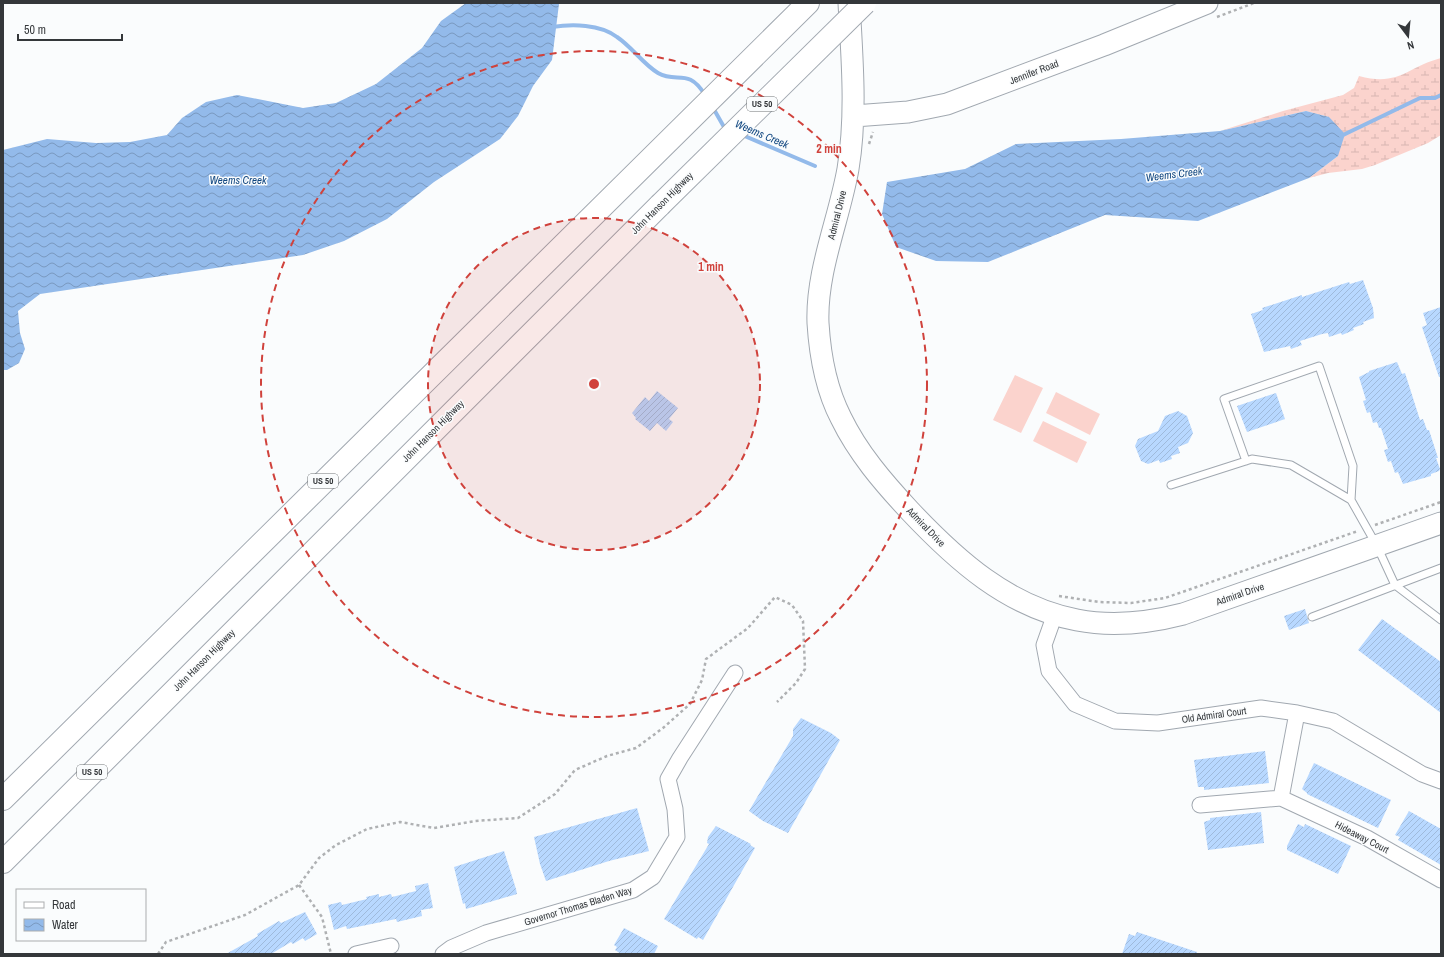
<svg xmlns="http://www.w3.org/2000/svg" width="1444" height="957" viewBox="0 0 1444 957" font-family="'Archivo Narrow',sans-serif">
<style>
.wetland{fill:url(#wetland-marsh)}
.pitch{fill:#fbd3cd}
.water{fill:url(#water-waves)}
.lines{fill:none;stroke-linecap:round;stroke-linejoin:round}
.stream{stroke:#93baea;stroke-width:4}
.building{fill:url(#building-hatch)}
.lane-casing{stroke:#a1a8b0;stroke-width:9}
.street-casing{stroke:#a1a8b0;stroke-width:17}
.secondary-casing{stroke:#a1a8b0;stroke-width:23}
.highway-casing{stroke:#a1a8b0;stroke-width:24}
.path{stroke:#afb1b3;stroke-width:2.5;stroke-dasharray:3 3;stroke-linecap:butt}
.lane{stroke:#fff;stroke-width:7}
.street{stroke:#fff;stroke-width:15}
.secondary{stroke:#fff;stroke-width:21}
.highway{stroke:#fff;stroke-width:22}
.highway-bridge-casing{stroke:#a1a8b0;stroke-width:24;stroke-linecap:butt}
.highway-bridge{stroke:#fff;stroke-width:22}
.ring{fill:none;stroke:#d0423c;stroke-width:2;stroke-dasharray:7 5}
.labels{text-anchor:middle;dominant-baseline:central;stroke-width:3;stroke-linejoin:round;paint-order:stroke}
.shield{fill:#fafcfd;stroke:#6f7274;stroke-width:1}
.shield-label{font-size:9px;font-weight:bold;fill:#34373a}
.street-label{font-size:10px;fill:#34373a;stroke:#fafcfd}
.water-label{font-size:11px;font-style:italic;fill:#114780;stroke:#fafcfd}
.centre{fill:#d0423c;stroke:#fafcfd;stroke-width:2}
.ring-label{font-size:12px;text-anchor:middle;font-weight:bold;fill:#d0423c;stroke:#fafcfd;stroke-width:3;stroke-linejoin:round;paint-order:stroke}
</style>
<defs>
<pattern id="wetland-marsh" width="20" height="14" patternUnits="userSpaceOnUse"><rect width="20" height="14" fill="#fbd3cd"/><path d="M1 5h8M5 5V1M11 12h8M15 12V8" fill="none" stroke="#d8b6b1"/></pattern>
<pattern id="water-waves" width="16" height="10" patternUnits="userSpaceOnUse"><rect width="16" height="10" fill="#93baea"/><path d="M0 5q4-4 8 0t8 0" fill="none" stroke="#7998bf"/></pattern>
<pattern id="building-hatch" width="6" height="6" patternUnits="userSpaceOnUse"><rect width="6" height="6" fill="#b8d8ff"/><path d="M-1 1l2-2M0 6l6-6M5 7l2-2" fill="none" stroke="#9fbadb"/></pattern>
</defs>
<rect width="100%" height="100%" fill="#fafcfd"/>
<!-- wetland -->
<path class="wetland" d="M1441,58v77l-13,8 -53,22 -13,4 -34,4 -19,5 29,-22 -9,-39 -23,-6 -86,20 63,-20 60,-16 11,-7 5,-12c40,11 48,-9 82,-18z"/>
<!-- pitch -->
<path class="pitch" d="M1015,375l28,13 -22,45 -28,-13z
M1056,392l44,22 -10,21 -44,-22z
M1043,421l44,21 -10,21 -44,-22z"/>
<!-- water -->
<path class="water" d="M466,3l93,1 -7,56 -19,26 -15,30 -18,23 -66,43 -47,37 -43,22 -41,14 -263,39 -22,17 2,22 5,16 -6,14 -12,7h-4v-220l44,-11 49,4 34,-1 37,-7 15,-17 24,-16 31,-7 66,13 33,-5 40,-19 46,-36 19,-27z
M1306,111l23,6 16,17 -7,22 -29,22 -111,43 -93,-6 -117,47 -52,-1 -40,-14 -14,-33 5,-32 78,-13 51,-25 105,-5 99,-8z"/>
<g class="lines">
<!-- stream -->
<path class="stream" d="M552,27c20,-3 48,-3 65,10 15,10 26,27 41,36 19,11 30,-6 47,22
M712,106l12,21 4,2
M740,134l75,32
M1341,136l79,-38h15l6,-3"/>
</g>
<!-- building -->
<path class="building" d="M1363,280l10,28 1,10 -11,4 1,2 -11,4 1,2 -12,5 -1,-2 -12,4 -1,-4 -6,1 -22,7 2,4 -11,4 -1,-3 -26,6 -13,-38 12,-4 -1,-2 40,-13v2l47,-15 1,2z
M1441,307v70h-2l-17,-50 5,-2 -4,-12z
M1397,362l5,12 3,-1 15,47 3,-1 4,11h2l9,28h-2l4,11 -1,2 -8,3v2l-28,8 -5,-12 -3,1 -4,-12 -3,1 -4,-12 4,-1 -7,-21h-2l-2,-6 -4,1 -3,-11 -3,1 -4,-12 3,-1 -7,-23 10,-5v-1z
M657,391l21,17 -9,11 4,3 -7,9 -9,-8 -7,8 -15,-12 1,-1 -4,-5 13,-16 4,4z
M1276,393l9,26 -38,13 -10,-26z
M1178,411l9,5 6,17 -5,10 -10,4 2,6 -9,3 1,3 -12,4 -1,-3 -11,4 -7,-3 -6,-15 3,-7 20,-8 7,-15z
M1305,609l4,14 -20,7 -5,-14z
M1382,619l59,43v51l-83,-63z
M801,718l30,15 9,7 -52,93 -25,-12 -14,-10 44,-75v-7z
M1265,751l4,32 -65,7v-3h-6l-4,-27z
M1314,763l77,37 -13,28 -71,-34v-1l-5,-4z
M637,808l12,43 -40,10 -63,20 -6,-17 -6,-27z
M1409,811l32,18v36l-43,-25 2,-3 -5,-2z
M1261,812l3,31 -56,7 -4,-28 6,-2v-2z
M1298,824l6,3 1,-3 46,22 -13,28 -51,-24v-4z
M716,826l35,18 -1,1 5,3 -52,92 -5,-3 -1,2 -33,-20 45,-75 -2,-1 1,-6z
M504,851l12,38 1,5 -51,15 -1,-6 -2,1 -9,-37z
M428,883l5,25 -12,2 1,6 -25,6 -1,-3 -49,10 -1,-3 -12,4 -6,-25 13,-3 1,3 25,-6 -1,-2 13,-3v3l12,-3 1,3 24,-6 -1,-5z
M305,912l12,22 -12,7 -2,-3 -10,6 -2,-2 -20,12h-45l32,-18 -1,-2 22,-13 2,2z
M624,928l34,18 -4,8h-33l-6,-4 2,-3 -3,-2z
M1137,932l60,20v2h-75l7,-20 6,2z"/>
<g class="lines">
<!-- lane casing -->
<g class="lane-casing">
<path id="lane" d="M1246,461l-22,-62 95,-33 34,100 -2,34
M1171,485l81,-26 39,6 60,35 26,46 18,39 46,35
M1312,617l129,-49"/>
</g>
<!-- street casing -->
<g class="street-casing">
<path id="street" d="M1055,614l-11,31 5,26 26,33 40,17 43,2 103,-15 36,5 36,8 89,53 19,7
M1281,798l16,-85
M1200,805l81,-7 86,40 74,42
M356,954l35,-8
M443,954l8,-6 35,-15 147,-43 20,-13 24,-40 -2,-28 -7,-30 12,-21 55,-85"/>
</g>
<!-- secondary casing -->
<g class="secondary-casing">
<path id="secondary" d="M849,3c3,55 8,111 -1,166 -9,51 -32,102 -30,154 2,33 8,66 23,95 17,35 42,64 68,92 47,50 99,97 168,110 36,7 71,3 106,-6l258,-91
M854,116l54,-4 39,-8 157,-59 103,-42"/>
</g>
<!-- highway casing -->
<g class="highway-casing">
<path id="highway" d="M3,799l805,-796
M3,862l657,-657"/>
</g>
<!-- path -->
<path class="path" d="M1217,17l37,-14
M869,144l4,-12
M1375,525l66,-23
M1059,596l40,6 32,1 34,-5 193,-67
M299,885l23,32 9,37
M158,954l8,-12 79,-27 54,-30 20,-27 17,-13 31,-16 33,-7 34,6 41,-7 43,-3 37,-24 20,-24 32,-14 29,-8 27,-20 27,-24 12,-24 4,-21 42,-31 27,-31 17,8 11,16 2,48 -9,14 -19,19"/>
<!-- lane -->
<use href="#lane" class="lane"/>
<!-- street -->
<use href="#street" class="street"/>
<!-- secondary -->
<use href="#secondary" class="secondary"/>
<!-- highway -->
<use href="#highway" class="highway"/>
<!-- highway-bridge casing -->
<g class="highway-bridge-casing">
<path id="highway-bridge" d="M660,205l205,-202"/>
</g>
<!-- highway-bridge -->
<use href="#highway-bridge" class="highway-bridge"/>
</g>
<!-- distance rings -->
<circle cx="594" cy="384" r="166" fill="#d0423c" fill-opacity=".12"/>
<g class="ring">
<circle cx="594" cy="384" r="166"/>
<circle cx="594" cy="384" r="333"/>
</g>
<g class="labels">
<!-- shield labels -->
<g class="shield">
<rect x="747" y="97" width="30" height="14" rx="3"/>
<rect x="308" y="474" width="30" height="14" rx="3"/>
<rect x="77" y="765" width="30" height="14" rx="3"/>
</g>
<g class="shield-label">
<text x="762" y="104">US 50</text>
<text x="323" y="481">US 50</text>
<text x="92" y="772">US 50</text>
</g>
<!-- street labels -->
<g class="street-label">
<text transform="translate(1034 72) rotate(-21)">Jennifer Road</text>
<text transform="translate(662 203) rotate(-45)">John Hanson Highway</text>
<text transform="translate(837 215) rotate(-76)">Admiral Drive</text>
<text transform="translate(433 431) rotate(-45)">John Hanson Highway</text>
<text transform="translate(926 527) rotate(46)">Admiral Drive</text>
<text transform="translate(1240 594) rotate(-19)">Admiral Drive</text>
<text transform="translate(204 660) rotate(-45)">John Hanson Highway</text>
<text transform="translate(1214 715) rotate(-8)">Old Admiral Court</text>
<text transform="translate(1362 837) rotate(27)">Hideaway Court</text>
<text transform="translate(578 906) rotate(-17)">Governor Thomas Bladen Way</text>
</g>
<!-- water labels -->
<g class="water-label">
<text transform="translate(762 134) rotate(23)">Weems Creek</text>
<text transform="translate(1174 174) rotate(-7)">Weems Creek</text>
<text x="238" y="180">Weems Creek</text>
</g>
</g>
<circle cx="594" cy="384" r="6" class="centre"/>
<g class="ring-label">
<text x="829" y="153">2 min</text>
<text x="711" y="271">1 min</text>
</g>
<!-- border -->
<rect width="1444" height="957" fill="none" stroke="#34373a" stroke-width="8"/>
<!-- legend -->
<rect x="16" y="889" width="130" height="52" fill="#fafcfd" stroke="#abadaf"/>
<rect x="24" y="902" width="20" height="6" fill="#ffffff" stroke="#abadaf"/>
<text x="52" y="909" font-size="12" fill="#34373a">Road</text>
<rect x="24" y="919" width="20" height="12" fill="url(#water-waves)" stroke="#abadaf"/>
<text x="52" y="929" font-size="12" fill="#34373a">Water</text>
<!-- north arrow -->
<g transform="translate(1408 36) rotate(164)" stroke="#fafcfd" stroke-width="3" paint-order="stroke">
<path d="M0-3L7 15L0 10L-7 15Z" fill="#34373a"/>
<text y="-6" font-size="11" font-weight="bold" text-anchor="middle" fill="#34373a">N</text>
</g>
<!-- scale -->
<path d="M18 34v6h104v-6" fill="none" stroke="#34373a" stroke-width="2"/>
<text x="24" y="34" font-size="12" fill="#34373a" stroke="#fafcfd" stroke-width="3" paint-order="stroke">50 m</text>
</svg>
